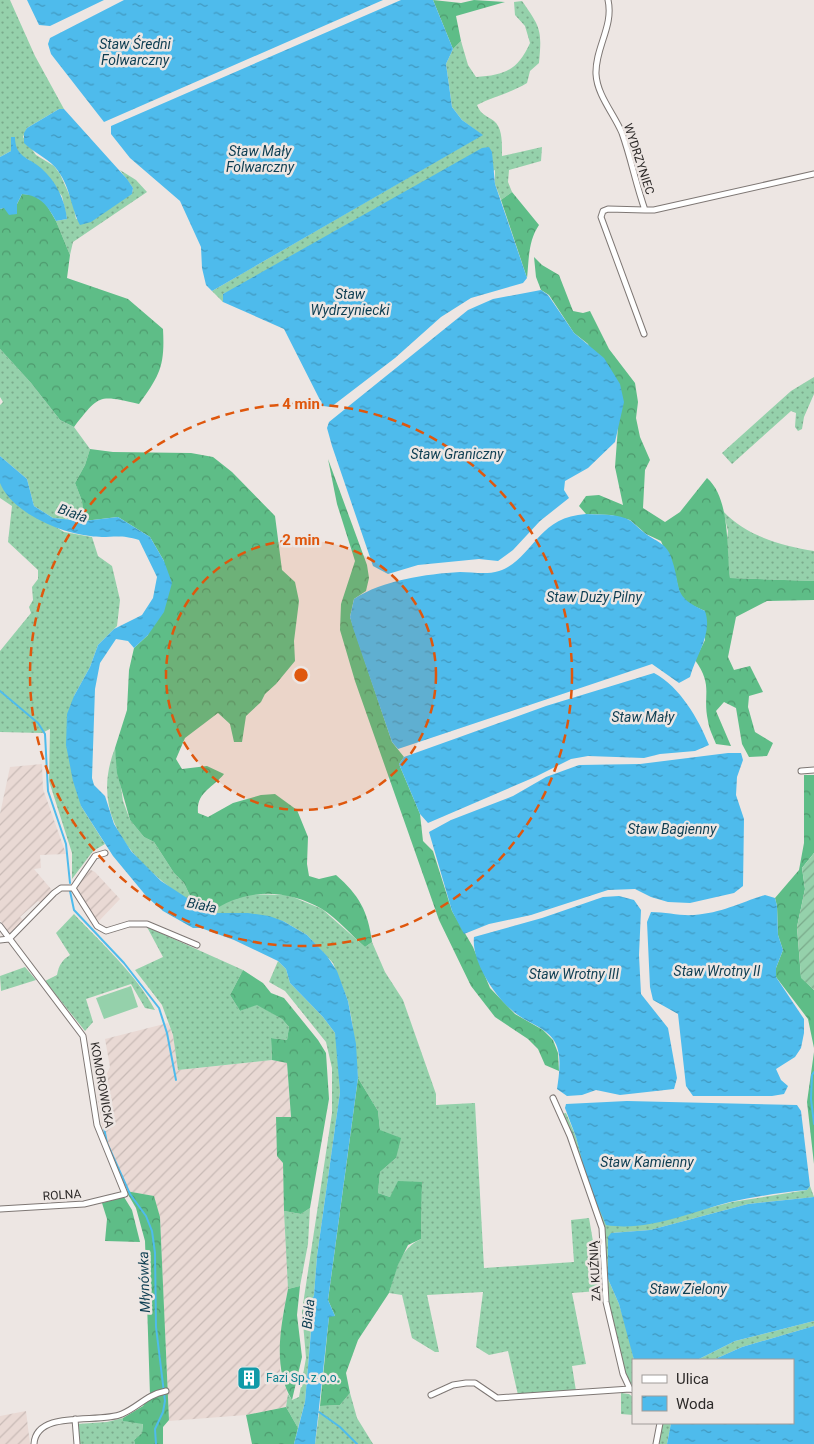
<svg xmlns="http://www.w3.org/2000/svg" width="814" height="1444" viewBox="0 0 814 1444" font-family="Roboto,sans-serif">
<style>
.industrial{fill:url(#industrial-furrows)}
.grass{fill:url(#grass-dots)}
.forest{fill:url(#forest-crowns)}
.park{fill:#95d1ab}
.garden{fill:url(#garden-furrows)}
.water{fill:url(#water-ripples)}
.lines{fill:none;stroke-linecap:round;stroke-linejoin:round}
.stream{stroke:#4ebbec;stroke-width:2}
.minor-casing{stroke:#7e7774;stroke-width:7}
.minor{stroke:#fff;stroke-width:5}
.ring{fill:none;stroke:#df570d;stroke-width:2.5;stroke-dasharray:9 6}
.labels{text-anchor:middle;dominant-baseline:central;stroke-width:5;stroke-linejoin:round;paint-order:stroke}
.street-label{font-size:12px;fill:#2d2a29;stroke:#ede6e3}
.culture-label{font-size:12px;fill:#0d838f;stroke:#ede6e3;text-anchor:start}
.water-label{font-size:14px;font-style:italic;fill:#0e3e52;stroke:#ede6e3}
.centre{fill:#df570d;stroke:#ede6e3;stroke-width:2.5}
.ring-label{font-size:15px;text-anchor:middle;font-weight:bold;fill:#df570d;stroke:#ede6e3;stroke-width:5;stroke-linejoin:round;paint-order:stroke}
</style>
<defs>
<pattern id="industrial-furrows" width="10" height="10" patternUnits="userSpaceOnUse" patternTransform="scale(1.25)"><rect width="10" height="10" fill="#e9d9d4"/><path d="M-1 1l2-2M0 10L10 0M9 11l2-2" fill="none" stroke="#c8bab6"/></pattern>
<pattern id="grass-dots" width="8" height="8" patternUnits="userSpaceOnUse" patternTransform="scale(1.25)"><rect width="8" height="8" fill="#95d1ab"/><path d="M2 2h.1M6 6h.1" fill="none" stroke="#7aaa8b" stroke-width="1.8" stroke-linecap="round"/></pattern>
<pattern id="forest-crowns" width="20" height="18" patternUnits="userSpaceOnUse" patternTransform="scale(1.25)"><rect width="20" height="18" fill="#5ebd87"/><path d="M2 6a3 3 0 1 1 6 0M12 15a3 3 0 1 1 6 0" fill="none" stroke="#4e9a6e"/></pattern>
<pattern id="garden-furrows" width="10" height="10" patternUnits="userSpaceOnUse" patternTransform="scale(1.25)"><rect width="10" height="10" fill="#95d1ab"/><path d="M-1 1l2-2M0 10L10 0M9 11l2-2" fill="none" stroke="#7aaa8b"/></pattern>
<pattern id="water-ripples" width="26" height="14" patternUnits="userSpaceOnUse" patternTransform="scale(1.25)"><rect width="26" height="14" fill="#4ebbec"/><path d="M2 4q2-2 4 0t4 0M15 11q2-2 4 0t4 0" fill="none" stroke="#4198bf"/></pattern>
</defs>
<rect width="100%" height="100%" fill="#ede6e3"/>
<!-- industrial -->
<path class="industrial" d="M42,764l1,25 23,65 -26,1 1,13 -7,1 17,20 -1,4 -9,10 -3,-2 -18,16 4,4 -15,12 -9,-13v-106l10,-47z
M89,869l6,3 25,27 -21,22 -5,-4 -18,-31z
M168,1023l5,12 5,35 94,-10 15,3 4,55h-15l7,45 5,126 -6,31 -2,52 8,22 -2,13 -40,8 -77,6 -9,-204 -7,-21 -27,-5 -23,-60 -6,-37 13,-27 -5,-28z
M26,1411l4,33h-30v-28z"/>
<!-- grass -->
<path class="grass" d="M0,0h10l25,56 29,53h-5l-32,19 -4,9 13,18 18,11 6,8 13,29 3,16 56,-25 1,-6 -13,-18 16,10 11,12 -74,50 -3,13 -14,-34 11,-2 -5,-23 -33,-36 -10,-5 -8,-18v14l-11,6z
M522,1c19,27 20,29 17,62l-9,8 -3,12c-16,10 -33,13 -50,22 4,10 9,10 17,16 9,7 8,24 8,35l40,-9 -1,14 -32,9 -1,12 4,10 -11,8 -6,-16v-14l-272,124v8l-11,-11 270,-156 -20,-15 -10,-13 -6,-43 7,-15 8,-8 7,24 8,12c29,-2 42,-7 54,-34l-5,-17 -10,-11 -1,-13z
M0,349l31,34 29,37 14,7 16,22 -5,16 -10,18 7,18 2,20 -31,-3 -19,-12 -7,-27 -27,-23v-51l3,-3 -3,-5z
M814,377v17l-10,23 -2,12 -4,2 -3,-4 1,-14 -5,-2 -59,53 -10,-11 69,-62z
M0,482l14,19 50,31 28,5 6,19 14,10 8,34 -3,26 -19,19 -8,22 -16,29 7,110 24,38 -12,7 -21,28v-26l-23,-72 1,-52 -8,4 -42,-1v-81l31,-38 -2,-6 4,-7 -1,-13 6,-8v-9l-30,-28 4,-36 -12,-8z
M723,511c23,25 59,35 91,40v30l-84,-3 -4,-31 2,-16z
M115,748l8,53 7,19 14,17 10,5 20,31 10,10 10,21c-56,-37 -107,-84 -79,-156z
M248,894l40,1 34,14 43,38 7,-5 13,30 18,28 33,94v11l39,-2 9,165 90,-6 -3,-42 18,-2 7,41 2,32 -26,2 14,71 -14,2 4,25 -58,4 -10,-44 -19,4 -13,-8 7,-55 -56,3 12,57h-4l-23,-14 -10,-43 -13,-2c7,-22 10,-44 32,-54l1,-57 -32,15 -12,-4 2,-21 16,-14 -16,-28 -2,-19 -20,-33 -6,-57 -4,-20 -15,-38 -26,-28 -24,-14 -73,-8 13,-10z
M74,914c28,30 62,60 81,96l-10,-2 -14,-24 -45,15 7,23 -8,9 -40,-50 12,-6c2,-10 5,-15 13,-20l-14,-22z
M147,927l96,43 -13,25 10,16 17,-7 25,15 7,8 -2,13 -16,-2 1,22 -94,10 -5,-35 -11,-30 -27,-35 28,-13z
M278,961l8,8 4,14 33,34 12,16 3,14 2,45 -23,164 -3,39 -8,21 6,2 -7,84 -7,26 -12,-21 2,-13 4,6 7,-3 7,-39 -4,-47 30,-198v-45l-6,-26 -41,-51 -16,-9z
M25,967l11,13 -35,11 -1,-15z
M566,1113l10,24 17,57 108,16 31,-8 75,-12 3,-4 4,11 -66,7 -98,26 -39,3 -3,46 11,25 10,33 5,23 -1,27 -8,-13 -16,-64 -5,-79 -43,-117z
M310,1208l-2,36 -8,42 -12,3 -4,-78 17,3z
M814,1321v5l-72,21 -29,13h-16l38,-19z
M350,1393l7,25 16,26h-58l5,-38 20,-1z
M621,1393l8,1 4,3v18l-12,-1z
M123,1418l1,3 19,2 -1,10 -8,7 1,4h-56l-2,-20 30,-2z
M662,1423h9l-4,21h-9z"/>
<!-- forest -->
<path class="forest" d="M433,0l28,3 13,-3 31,2 -49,14 5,25 -8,8z
M512,192l27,33c-11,16 -10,35 -12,53l-26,-78z
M22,194l13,1 11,9 10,17 14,34 -3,23 61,21 35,30c2,37 -3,46 -24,75 -41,-9 -39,-10 -65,23l-14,-7 -29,-37 -31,-34v-140l17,-5z
M534,257l8,8 17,10 14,36 10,2 7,-2 19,38 26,34 3,19 -2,16 4,19 10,23 -5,10 -2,38 22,14 15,-10 27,-34c24,21 19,71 23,100l84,3v19l-47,1 -31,16 -8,40 6,13 16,-4 13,26 -14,4 -1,11 7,25 18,11 -6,13 -18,1 -7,-13 -6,-36 -12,-6 -8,9 15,35 -15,-2c-3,-8 -7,-15 -8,-23 -6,-27 6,-34 -13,-61l10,-20v-29l-16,-7 -9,-8 -4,-18 -15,-37 -15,-7 -16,-14 -19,-5 -25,-1 -7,-8 7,-10 13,-1 24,10 -8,-38 3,-40 -30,-83 -14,-11 -25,-38 -8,-5 -5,-13z
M90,449l23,3 78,1 22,4 19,15 43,44 7,54 13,12 4,19 -5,40 1,20 -19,23 -11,10 -4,8 -15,14 -4,26h-8l-4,-18 -12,-11 -33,25 -9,21 6,10 25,-3 17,8c-11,14 -28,18 -26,39l10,4 25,-14 28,-8 14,-1 22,16 11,27 -1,27 2,12 10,3 17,-4c23,20 32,36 36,67l-7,5c-14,-12 -27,-28 -43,-38 -36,-21 -79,-21 -112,4l-16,-9 -10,-21 -10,-10 -20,-31 -10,-5 -14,-17 -13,-47 -2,-25 12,-38 2,-40 5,-22 14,-13 16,-74 -14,-24 -32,-20 -34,4 -2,-20 -7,-18 10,-18z
M328,459l39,106 2,13 -3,13 -12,8 -4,18 42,125 12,15 -5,7 21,50 3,27 10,10 19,60 21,36 17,41 25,26 28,16 10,10 5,13 1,18 -14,-6 -7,-16 -10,-10 -33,-22 -24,-31 -32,-66 -84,-239 -15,-51 1,-26 14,-43 -18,-57z
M804,775h10v78l-12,15 3,21 -8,38 4,50 13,13v58l-6,-29 -32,-42v-9l7,-18 -5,-15 -1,-29 -2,-8 24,-28 5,-27z
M243,970l20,13 8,10 13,5 34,42 8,13 3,46 -19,109 -9,6 -17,-3 -1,-48 -6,-7 -1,-39h15l-4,-54 -15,-3 -1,-22 16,2 2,-13 -7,-8 -25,-14 -17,6 -10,-16z
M814,1052v112l-7,-62z
M358,1078l20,33 2,19 21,8 -5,20 -16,14 -2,21 12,4 8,-16 24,1 -1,57 -13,6 -10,20 -9,28 -31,47 -12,33 4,20 -10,12 -20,1 9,-90h6l-7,-16z
M126,1191l28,5 6,21 9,203 -6,7v17h-28l-1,-4 8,-7 1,-9 -20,-3v-3l20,-12 7,-11 -5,-154 -9,-33z
M124,1197l8,13 8,32 -35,-1 2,-22 -5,-16z
M300,1286l-3,29 5,42 -10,43c-20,-33 -11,-75 -4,-111z
M286,1407l12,21 -4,16h-42l-6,-29z"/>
<!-- park -->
<path class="park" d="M131,986l7,21 -34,12 -8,-21z"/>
<!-- garden -->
<path class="garden" d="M814,853v137l-13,-12 -4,-51 8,-38 -3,-21z"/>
<!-- water -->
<path class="water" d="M27,0h77l-54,26 -11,-1z
M124,0h259l-279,122 -53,-68 -3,-10 2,-6z
M401,0h32l20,49 -7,15 6,43 10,13 21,15 -271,156 -6,-6 -4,-17 -1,-21 -21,-46 -50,-43 -19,-24v-8z
M59,109h5l63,70 6,9 -1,6 -41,28 -11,3c-10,-19 -9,-39 -25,-58 -9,-10 -21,-14 -31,-24v-10l3,-5z
M11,137h4c0,20 13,20 26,31 15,13 24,32 26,51l-11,2c-9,-16 -15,-25 -34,-27l-5,10v10l-8,1 -5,-7 -4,1v-52l11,-6z
M489,147l3,5 3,32 32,94 -4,5 -52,15 -30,19 -46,41 -64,49 -8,-1 -39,-77 -61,-27v-8l259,-146z
M541,290l7,5 26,38 30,25 16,26 4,18 -9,40 -27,26 -23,13 -1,9 5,8 -29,23 -27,29 -15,11 -19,-2 -61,6 -30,9 -15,-8 -41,-120 -5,-18 2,-6 139,-112 25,-11z
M0,456l27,23 7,27 19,12 31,3 34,-4 32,20 14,24 8,22 -8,29 -16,23 -14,13 -6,-7 -12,-2 -16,24 -5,26 -3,89 2,7 11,11 9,28 17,27 30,30 49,32h38l21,3 14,5 24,14 20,21 10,15 11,30 8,43 2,34 -30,222 7,16 -6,1 -14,127h-21l11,-42 7,-83 -6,-3 8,-21 3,-39 23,-164 -5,-59 -12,-16 -33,-34 -4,-14 -8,-8 -44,-21 -33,-12h-8l-30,-17 -16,-14 -34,-41 -32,-50 -8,-25 -7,-36 1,-31 7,-18 16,-29 8,-22 16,-16 28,-14 11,-17 4,-21 -18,-37c-21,-7 -30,-1 -49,-4 -29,-3 -78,-23 -90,-53 0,-7 0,-19 0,-27z
M586,514c13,1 33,-1 45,7 5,4 9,9 15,13 11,8 22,10 26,26 10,30 0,36 33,51 8,23 -9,44 -15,66l-11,6 -27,-19 -254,85 -6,-7 -39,-114 -3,-11 4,-18c29,-19 72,-25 106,-27 13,0 26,3 39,-1 34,-11 37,-54 87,-57z
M654,673c26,14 44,45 55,72l-14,6 -35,3 -16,4 -56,-2 -17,3 -36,18 -107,46 -8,-9 -21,-50 5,-7 142,-51z
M728,753h13l2,7 -6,17 -1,18 8,24 -1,67 -9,7 -44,10 -22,-1 -17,-5 -16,-8 -27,1 -77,25 -42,9 -25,10 -12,-23 -23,-79 22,-12 62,-24 33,-19 33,-12 61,-1z
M765,895l10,3 2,8 1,29 5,15 -7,18v9l28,42v14l-3,15 -6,9 -19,12 5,11 7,6 -4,8 -12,2h-79l-7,-10 -8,-72 -25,-14 -3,-13 -3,-65 4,-10c15,0 29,4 43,3 28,-2 45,-12 71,-20z
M619,896l15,4 7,10 -2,45 2,39 27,34 9,50 -3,11 -54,6 -24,-5 -14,5 -15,1 -10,-7c2,-15 6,-36 -4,-50 -8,-11 -24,-16 -35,-24 -21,-14 -47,-53 -44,-78l68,-19 61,-21z
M627,1101l170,4 4,6 9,75 -3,4c-26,2 -52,7 -77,12 -39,10 -83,30 -124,23l-18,-42 -12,-46 -11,-29 1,-4z
M814,1197v124l-79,20 -38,19h-63l-15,-56 -11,-25v-42l3,-4 39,-3 98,-26z
M814,1326v118h-147l4,-21h122v-63h-80l29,-13z"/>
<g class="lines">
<!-- stream -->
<path class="stream" d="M0,691l38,32 7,11 3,57 18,53 4,39
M70,891l4,19 50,53 35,45 8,25 9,47
M814,1072l-2,3 -1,24 3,25
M104,1128l3,15 23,51 16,22 6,15 3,22 1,74 9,74 -2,11 -8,17 1,15
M319,1412l21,15 17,17"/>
<!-- minor casing -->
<g class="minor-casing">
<path id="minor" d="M608,0c6,26 -13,48 -12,74 1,21 18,40 26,59 9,25 14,52 23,77h9l160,-36
M644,334l-43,-117 2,-6 5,-2 37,1
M801,771l13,-1
M73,888l24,38 9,5 23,-7h18l50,21
M0,926l83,110 14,89 28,69 -41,10 -84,5
M0,940l9,-1 45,-46 7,-5h12l22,-32 10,-3
M553,1098l17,38 32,92 4,74 17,72 7,15
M431,1395l22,-10 13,-2h9l22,15 133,-9 3,1
M75,1419l2,25
M34,1444c2,-35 66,-20 88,-30 18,-8 24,-19 44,-23
M656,1444l4,-21"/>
</g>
<!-- minor -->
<use href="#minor" class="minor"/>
</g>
<!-- distance rings -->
<circle cx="301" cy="675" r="135" fill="#df570d" fill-opacity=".12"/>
<g class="ring">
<circle cx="301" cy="675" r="135"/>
<circle cx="301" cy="675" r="271"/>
</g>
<!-- icons -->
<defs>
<g id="building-square" transform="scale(1.25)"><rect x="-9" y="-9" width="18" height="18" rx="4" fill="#0f9aa8" stroke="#ede6e3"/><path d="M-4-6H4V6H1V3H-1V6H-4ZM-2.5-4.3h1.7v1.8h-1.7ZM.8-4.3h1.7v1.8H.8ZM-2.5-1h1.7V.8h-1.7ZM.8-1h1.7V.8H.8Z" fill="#fff"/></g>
</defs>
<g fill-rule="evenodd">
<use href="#building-square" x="249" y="1378"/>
</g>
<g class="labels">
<!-- street labels -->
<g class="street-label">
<text transform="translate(639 159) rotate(72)">WYDRZYNIEC</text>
<text transform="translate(102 1085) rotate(80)">KOMOROWICKA</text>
<text transform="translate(62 1195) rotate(-4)">ROLNA</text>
<text transform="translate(595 1271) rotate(-93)">ZA KUŹNIĄ</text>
</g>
<!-- culture labels -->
<g class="culture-label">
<text x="266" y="1378">Fazi Sp. z o.o.</text>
</g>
<!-- water labels -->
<g class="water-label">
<text x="135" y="44">Staw Średni<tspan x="135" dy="16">Folwarczny</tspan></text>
<text x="260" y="151">Staw Mały<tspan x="260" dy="16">Folwarczny</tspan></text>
<text x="350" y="294">Staw<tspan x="350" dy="16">Wydrzyniecki</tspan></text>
<text x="457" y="454">Staw Graniczny</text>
<text transform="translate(73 513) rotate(20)">Biała</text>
<text x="594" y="597">Staw Duży Pilny</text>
<text x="643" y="717">Staw Mały</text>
<text x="672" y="829">Staw Bagienny</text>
<text transform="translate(202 905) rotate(11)">Biała</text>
<text x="717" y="971">Staw Wrotny II</text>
<text x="574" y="974">Staw Wrotny III</text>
<text x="647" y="1162">Staw Kamienny</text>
<text transform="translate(144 1282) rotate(-92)">Młynówka</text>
<text x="688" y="1289">Staw Zielony</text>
<text transform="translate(308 1314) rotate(-84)">Biała</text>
</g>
</g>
<circle cx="301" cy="675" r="8" class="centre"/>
<g class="ring-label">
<text x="301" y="409">4 min</text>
<text x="301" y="545">2 min</text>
</g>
<!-- legend -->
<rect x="632" y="1359" width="162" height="65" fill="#ede6e3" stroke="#a09b99"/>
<rect x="642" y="1375" width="25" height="8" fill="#ffffff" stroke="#a09b99"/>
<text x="676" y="1384" font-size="15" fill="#2d2a29">Ulica</text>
<rect x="642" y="1396" width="25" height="15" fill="url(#water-ripples)" stroke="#a09b99"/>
<text x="676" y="1409" font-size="15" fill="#2d2a29">Woda</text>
</svg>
